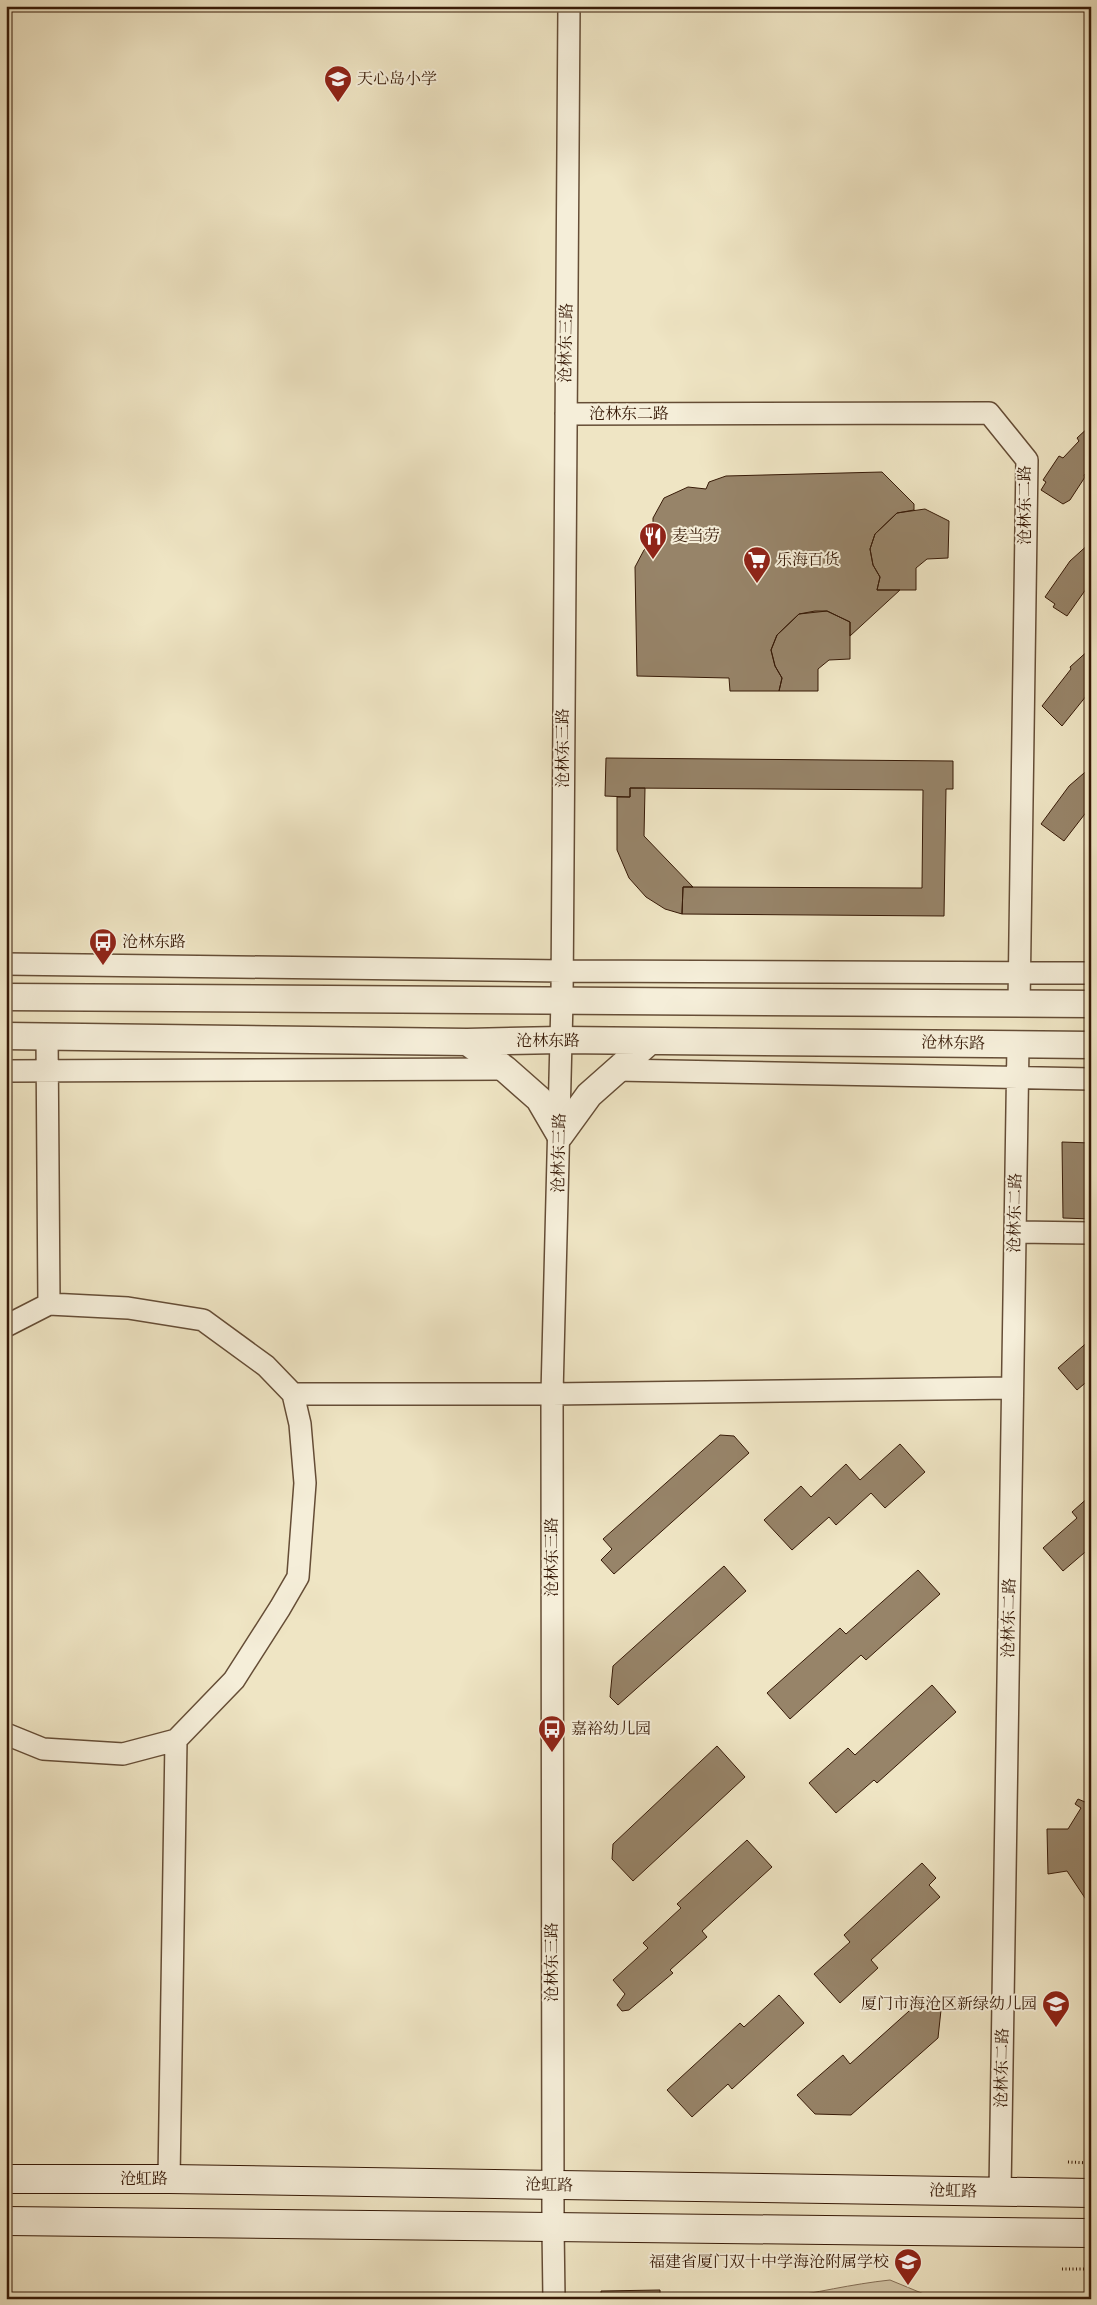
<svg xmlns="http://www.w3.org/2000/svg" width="1097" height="2305" viewBox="0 0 1097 2305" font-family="Cardo,'Noto Serif SC',serif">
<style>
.green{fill:#d0c2a4;stroke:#846e56}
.building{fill:#978469;stroke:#371a07}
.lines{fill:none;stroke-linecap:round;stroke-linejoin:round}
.minor-casing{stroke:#654d36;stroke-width:24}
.tertiary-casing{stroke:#654d36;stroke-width:29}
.secondary-casing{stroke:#371a07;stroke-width:30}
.path{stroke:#371a07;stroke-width:3;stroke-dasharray:1 2.5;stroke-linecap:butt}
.minor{stroke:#f5eed9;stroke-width:21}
.tertiary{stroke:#f5eed9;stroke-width:26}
.secondary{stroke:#f5eed9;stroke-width:28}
.labels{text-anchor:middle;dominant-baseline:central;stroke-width:4;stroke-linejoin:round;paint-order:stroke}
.poi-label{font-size:16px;fill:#371a07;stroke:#f5eed9;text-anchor:start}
.street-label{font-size:16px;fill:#371a07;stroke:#f5eed9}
</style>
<rect width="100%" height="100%" fill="#efe5c4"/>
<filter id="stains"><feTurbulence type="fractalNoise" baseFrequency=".004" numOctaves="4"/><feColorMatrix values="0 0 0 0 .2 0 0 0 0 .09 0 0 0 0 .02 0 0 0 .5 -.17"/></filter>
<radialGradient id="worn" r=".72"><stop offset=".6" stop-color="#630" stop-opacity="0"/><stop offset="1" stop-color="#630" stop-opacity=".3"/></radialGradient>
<!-- green -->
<path class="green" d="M890,2280l46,19h-159c38,-6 75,-15 113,-19z"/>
<!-- building -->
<path class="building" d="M1091,425v44l-7,6 1,2 -15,23 -7,4 -22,-14 5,-8 -3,-2 16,-24 4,2 16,-17 -2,-3z
M882,472l32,32v6l-17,3 -22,21 -5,15 3,16 7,12 -3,13h23l-50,46v-14l-23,-11 -28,3 -22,21 -6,15 4,16 7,12 -3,13h-49l-1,-13 -92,-2 -2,-109 9,-17 9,-9v-23l11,-20 24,-11 18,2 3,-7 17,-6z
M925,509l24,12 -1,37 -21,1 -11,9v22h-39l3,-13 -7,-12 -3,-16 5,-15 22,-21z
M1091,542v40l-24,34 -14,-9 2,-3 -10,-7 25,-36z
M815,611h12l23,11v37l-21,1 -11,9v22h-39l3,-13 -7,-12 -4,-16 6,-15 22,-21z
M1091,648v42l-29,36 -20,-20 29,-37 -1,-2z
M606,758l347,3v28h-7l-2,127 -262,-2 1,-27 239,1 1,-98 -293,-2v9l-25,-1z
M1091,767v39l-27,35 -23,-17 28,-38z
M630,788h15l-1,48 49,51h-10l-1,27 -17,-5 -19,-12 -17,-19 -12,-28v-53h13z
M1062,1142l29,1v76l-28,-1z
M1091,1339v39l-14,12 -19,-22z
M720,1435l14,1 15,17 -135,121 -13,-14 11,-11 -9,-10z
M900,1444l25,28 -40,36 -14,-15 -35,32 -7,-8 -37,33 -28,-30 37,-34 10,11 35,-33 14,16z
M1091,1495v34l-3,2 3,3v13l-28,24 -20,-23 34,-30 -5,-6z
M724,1566l22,25 -128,114 -8,-8 3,-31z
M918,1570l22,24 -74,66 -5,-5 -71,64 -23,-26 73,-65 6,6z
M932,1685l24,27 -79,71 -3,-3 -38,33 -27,-30 39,-35 7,7z
M717,1746l28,31 -112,104 -21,-22 1,-15z
M1091,1790v109l-4,2 -20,-30 -19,3 -1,-45h21l13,-21 -6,-4 3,-5 7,3z
M747,1840l25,27 -70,64 5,6 -37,33 3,3 -44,37 -7,1 -5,-6 8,-11 -12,-14 35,-32 -5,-5 38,-35 -4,-4z
M922,1863l14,15 -7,7 11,12 -69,63 7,8 -38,35 -26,-29 36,-32 -6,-7z
M928,1994l13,16 -3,28 -87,77 -36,-1 -18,-19 46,-40 7,9z
M779,1995l25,28 -72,66 -4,-5 -36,33 -25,-27 73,-67 4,4z
M660,2290v9h-59v-8z"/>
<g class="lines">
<!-- minor casing -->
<g class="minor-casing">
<path id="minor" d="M566,414l423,-1 38,47 -8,544
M6,964l556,7 529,2
M47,1036l2,268
M616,1070l475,9
M6,1071l499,-2
M1015,1232l76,1
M6,1326l43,-22 79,4 75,12 63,46 27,28 7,30 5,59 -7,94 -18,31 -46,72 -58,60 -53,14 -80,-5 -37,-15
M293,1394h259l460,-6
M169,2179l7,-439
M1000,2192l18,-1147
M554,2299l-1,-72 -1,-833 10,-394 7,-994"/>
</g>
<!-- tertiary casing -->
<g class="tertiary-casing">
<path id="tertiary" d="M6,997l1085,7
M6,1036l461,6 93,-2 531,5
M467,1042l38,27 34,30 21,36 29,-40 61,-54"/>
</g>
<!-- secondary casing -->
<g class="secondary-casing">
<path id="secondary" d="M6,2179h163l922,14
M6,2221l1085,12"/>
</g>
<!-- path -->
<path class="path" d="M1068,2162l23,1
M1062,2269h29"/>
<!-- minor -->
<use href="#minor" class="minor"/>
<!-- tertiary -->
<use href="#tertiary" class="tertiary"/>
<!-- secondary -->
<use href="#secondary" class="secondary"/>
</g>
<!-- icons -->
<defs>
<g id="school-pin" transform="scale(1.4375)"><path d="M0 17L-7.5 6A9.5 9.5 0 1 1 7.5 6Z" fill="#8f2418" stroke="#f5eed9"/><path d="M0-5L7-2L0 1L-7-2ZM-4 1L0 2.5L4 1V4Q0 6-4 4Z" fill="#fff"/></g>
<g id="restaurant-pin" transform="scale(1.4375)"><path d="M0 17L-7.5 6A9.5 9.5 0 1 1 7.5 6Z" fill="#8f2418" stroke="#f5eed9"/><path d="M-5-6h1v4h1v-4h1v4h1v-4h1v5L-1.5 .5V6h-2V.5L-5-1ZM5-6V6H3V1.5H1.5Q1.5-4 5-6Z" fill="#fff"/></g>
<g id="supermarket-pin" transform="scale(1.4375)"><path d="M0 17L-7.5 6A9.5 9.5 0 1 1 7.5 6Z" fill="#8f2418" stroke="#f5eed9"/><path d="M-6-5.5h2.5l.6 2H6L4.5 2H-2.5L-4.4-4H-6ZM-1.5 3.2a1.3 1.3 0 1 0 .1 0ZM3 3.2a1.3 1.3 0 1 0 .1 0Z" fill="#fff"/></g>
<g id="bus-pin" transform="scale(1.4375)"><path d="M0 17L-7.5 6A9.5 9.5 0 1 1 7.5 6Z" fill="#8f2418" stroke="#f5eed9"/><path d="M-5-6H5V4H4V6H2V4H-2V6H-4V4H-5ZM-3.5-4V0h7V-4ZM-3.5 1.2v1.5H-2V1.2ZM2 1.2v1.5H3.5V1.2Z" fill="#fff"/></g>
</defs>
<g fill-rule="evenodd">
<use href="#school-pin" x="338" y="79"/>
<use href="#restaurant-pin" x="653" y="536"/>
<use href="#supermarket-pin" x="757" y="560"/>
<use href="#bus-pin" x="103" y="942"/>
<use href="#bus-pin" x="552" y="1729"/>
<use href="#school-pin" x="1056" y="2004"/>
<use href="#school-pin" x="908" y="2262"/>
</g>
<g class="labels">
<!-- poi labels -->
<g class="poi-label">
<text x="357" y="79">天心岛小学</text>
<text x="672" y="536">麦当劳</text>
<text x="776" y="560">乐海百货</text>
<text x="122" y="942">沧林东路</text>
<text x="571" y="1729">嘉裕幼儿园</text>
<text x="1037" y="2004" text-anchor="end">厦门市海沧区新绿幼儿园</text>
<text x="889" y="2262" text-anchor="end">福建省厦门双十中学海沧附属学校</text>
</g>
<!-- street labels -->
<g class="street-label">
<text transform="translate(566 343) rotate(-89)">沧林东三路</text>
<text x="629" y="414">沧林东二路</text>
<text transform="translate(1025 505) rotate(-90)">沧林东二路</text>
<text transform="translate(563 748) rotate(-90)">沧林东三路</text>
<text x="548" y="1041">沧林东路</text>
<text transform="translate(953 1043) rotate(1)">沧林东路</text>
<text transform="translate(559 1153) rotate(-89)">沧林东三路</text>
<text transform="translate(1015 1213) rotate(-89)">沧林东二路</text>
<text transform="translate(552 1557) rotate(-90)">沧林东三路</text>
<text transform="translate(1009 1618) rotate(-89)">沧林东二路</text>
<text transform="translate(552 1962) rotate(-90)">沧林东三路</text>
<text transform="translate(1002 2068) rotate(-89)">沧林东二路</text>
<text x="144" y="2179">沧虹路</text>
<text transform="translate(549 2185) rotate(1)">沧虹路</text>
<text transform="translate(953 2191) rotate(1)">沧虹路</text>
</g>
</g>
<!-- margin -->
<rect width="1097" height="2305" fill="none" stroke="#efe5c4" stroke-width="25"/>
<rect x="8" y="8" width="1082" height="2290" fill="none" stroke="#371a07" stroke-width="2.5"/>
<rect x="12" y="12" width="1072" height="2280" fill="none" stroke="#371a07"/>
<rect width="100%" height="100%" filter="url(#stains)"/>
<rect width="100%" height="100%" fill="url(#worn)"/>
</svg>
